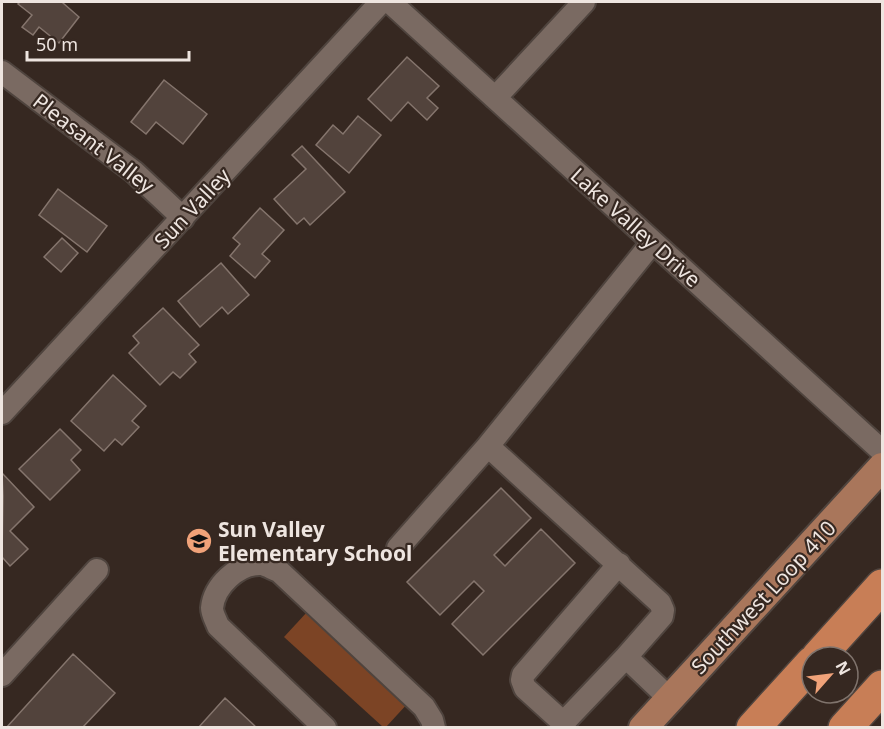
<svg xmlns="http://www.w3.org/2000/svg" width="884" height="729" viewBox="0 0 884 729" font-family="'Noto Sans',sans-serif">
<style>
.green{fill:#7c4425}
.building{fill:#52433c;stroke:#85756d;stroke-width:1.5}
.lines{fill:none;stroke-linecap:round;stroke-linejoin:round}
.minor-casing{stroke:#4f443e;stroke-width:26}
.major-casing{stroke:#4f443e;stroke-width:32}
.highway-casing{stroke:#4f443e;stroke-width:36}
.minor{stroke:#7a6a62;stroke-width:22}
.major{stroke:#a9765b;stroke-width:28}
.highway{stroke:#c87e56;stroke-width:33}
.labels{text-anchor:middle;dominant-baseline:central;stroke-width:4.5;stroke-linejoin:round;paint-order:stroke}
.street-label{font-size:21px;fill:#eee5e0;stroke:#362821}
.poi-label{font-size:21px;font-weight:bold;fill:#eee5e0;stroke:#362821;text-anchor:start}
</style>
<rect width="100%" height="100%" fill="#362821"/>
<!-- green -->
<path class="green" d="M320,598l100,92 -34,37h-3l-99,-90z"/>
<!-- building -->
<path class="building" d="M20,2h44l-1,1 16,14 -20,26 -20,-16 -6,8 -11,-8 10,-12 -14,-11z
M407,57l32,29 -12,12 11,10 -11,12 -19,-18 -17,19 -23,-22z
M164,80l43,34 -24,30 -27,-22 -10,12 -15,-12z
M358,116l23,19 -32,38 -33,-28 17,-20 10,9z
M302,146l43,46 -35,33 -6,-7 -7,6 -23,-25 32,-30 -14,-14z
M58,189l49,37 -20,26 -48,-37z
M260,208l24,22 -22,24 8,7 -15,17 -25,-22 10,-12 -7,-6z
M62,238l16,15 -17,19 -17,-15z
M221,263l28,32 -21,19 -6,-7 -22,20 -22,-26z
M163,308l36,37 -10,9 7,8 -16,16 -7,-6 -13,13 -31,-32 10,-10 -6,-7z
M113,375l33,31 -14,15 7,6 -17,18 -7,-6 -11,12 -33,-30z
M60,429l21,21 -10,10 9,10 -30,30 -31,-31z
M2,473l32,34 -24,24 18,18 -18,17 -8,-9 1,-61z
M501,488l30,30 -37,37 11,11 36,-37 34,34 -92,92 -31,-31 32,-33 -10,-10 -34,34 -33,-33z
M73,654l42,39 -33,35h-76z
M225,698l32,30h-59z"/>
<g class="lines">
<!-- minor casing -->
<g class="minor-casing">
<path id="minor" d="M390,2l492,449
M2,72l132,100 49,46
M495,98l89,-96
M2,413l379,-411
M488,446l172,157 3,7 -1,6 -36,41 44,42
M398,548l90,-102 164,-203
M619,564l-96,111 -1,5 3,8 33,30 9,1 59,-62
M2,675l95,-105
M325,728l-107,-102c-2,-6 -6,-12 -6,-18 2,-22 26,-45 49,-44 6,1 12,5 18,7l145,136 8,13 2,8"/>
</g>
<!-- major casing -->
<g class="major-casing">
<path id="major" d="M643,728l239,-261"/>
</g>
<!-- highway casing -->
<g class="highway-casing">
<path id="highway" d="M818,657l64,-71
M753,728l59,-65
M845,728l37,-41"/>
</g>
<!-- minor -->
<use href="#minor" class="minor"/>
<!-- major -->
<use href="#major" class="major"/>
<!-- highway -->
<use href="#highway" class="highway"/>
</g>
<!-- icons -->
<defs>
<g id="school-disc" transform="scale(1.35)"><circle r="9.5" fill="#f0a279" stroke="#362821"/><path d="M0-5L7-2L0 1L-7-2ZM-4 1L0 2.5L4 1V4Q0 6-4 4Z" fill="#111"/></g>
</defs>
<g fill-rule="evenodd">
<use href="#school-disc" x="199" y="541"/>
</g>
<g class="labels">
<!-- street labels -->
<g class="street-label">
<text transform="translate(94 143) rotate(38)">Pleasant Valley</text>
<text transform="translate(192 208) rotate(-47)">Sun Valley</text>
<text transform="translate(636 227) rotate(42)">Lake Valley Drive</text>
<text transform="translate(763 597) rotate(-47)">Southwest Loop 410</text>
</g>
<!-- poi labels -->
<g class="poi-label">
<text x="218" y="529">Sun Valley<tspan x="218" dy="24">Elementary School</tspan></text>
</g>
</g>
<!-- border -->
<rect width="884" height="729" fill="none" stroke="#eee5e0" stroke-width="6"/>
<!-- north arrow -->
<g transform="translate(830 675) rotate(62)"><circle r="28" fill="#362821" stroke="#80746d" stroke-width="1.5"/>
<path d="M0-4.5L10 22L0 15L-10 22Z" fill="#f0a279"/>
<text y="-9" font-size="16" font-weight="bold" text-anchor="middle" fill="#eee5e0">N</text>
</g>
<!-- scale -->
<path d="M27 51v9h162v-9" fill="none" stroke="#eee5e0" stroke-width="3"/>
<text x="36" y="51" font-size="18" fill="#eee5e0" stroke="#362821" stroke-width="4.5" paint-order="stroke">50 m</text>
</svg>
